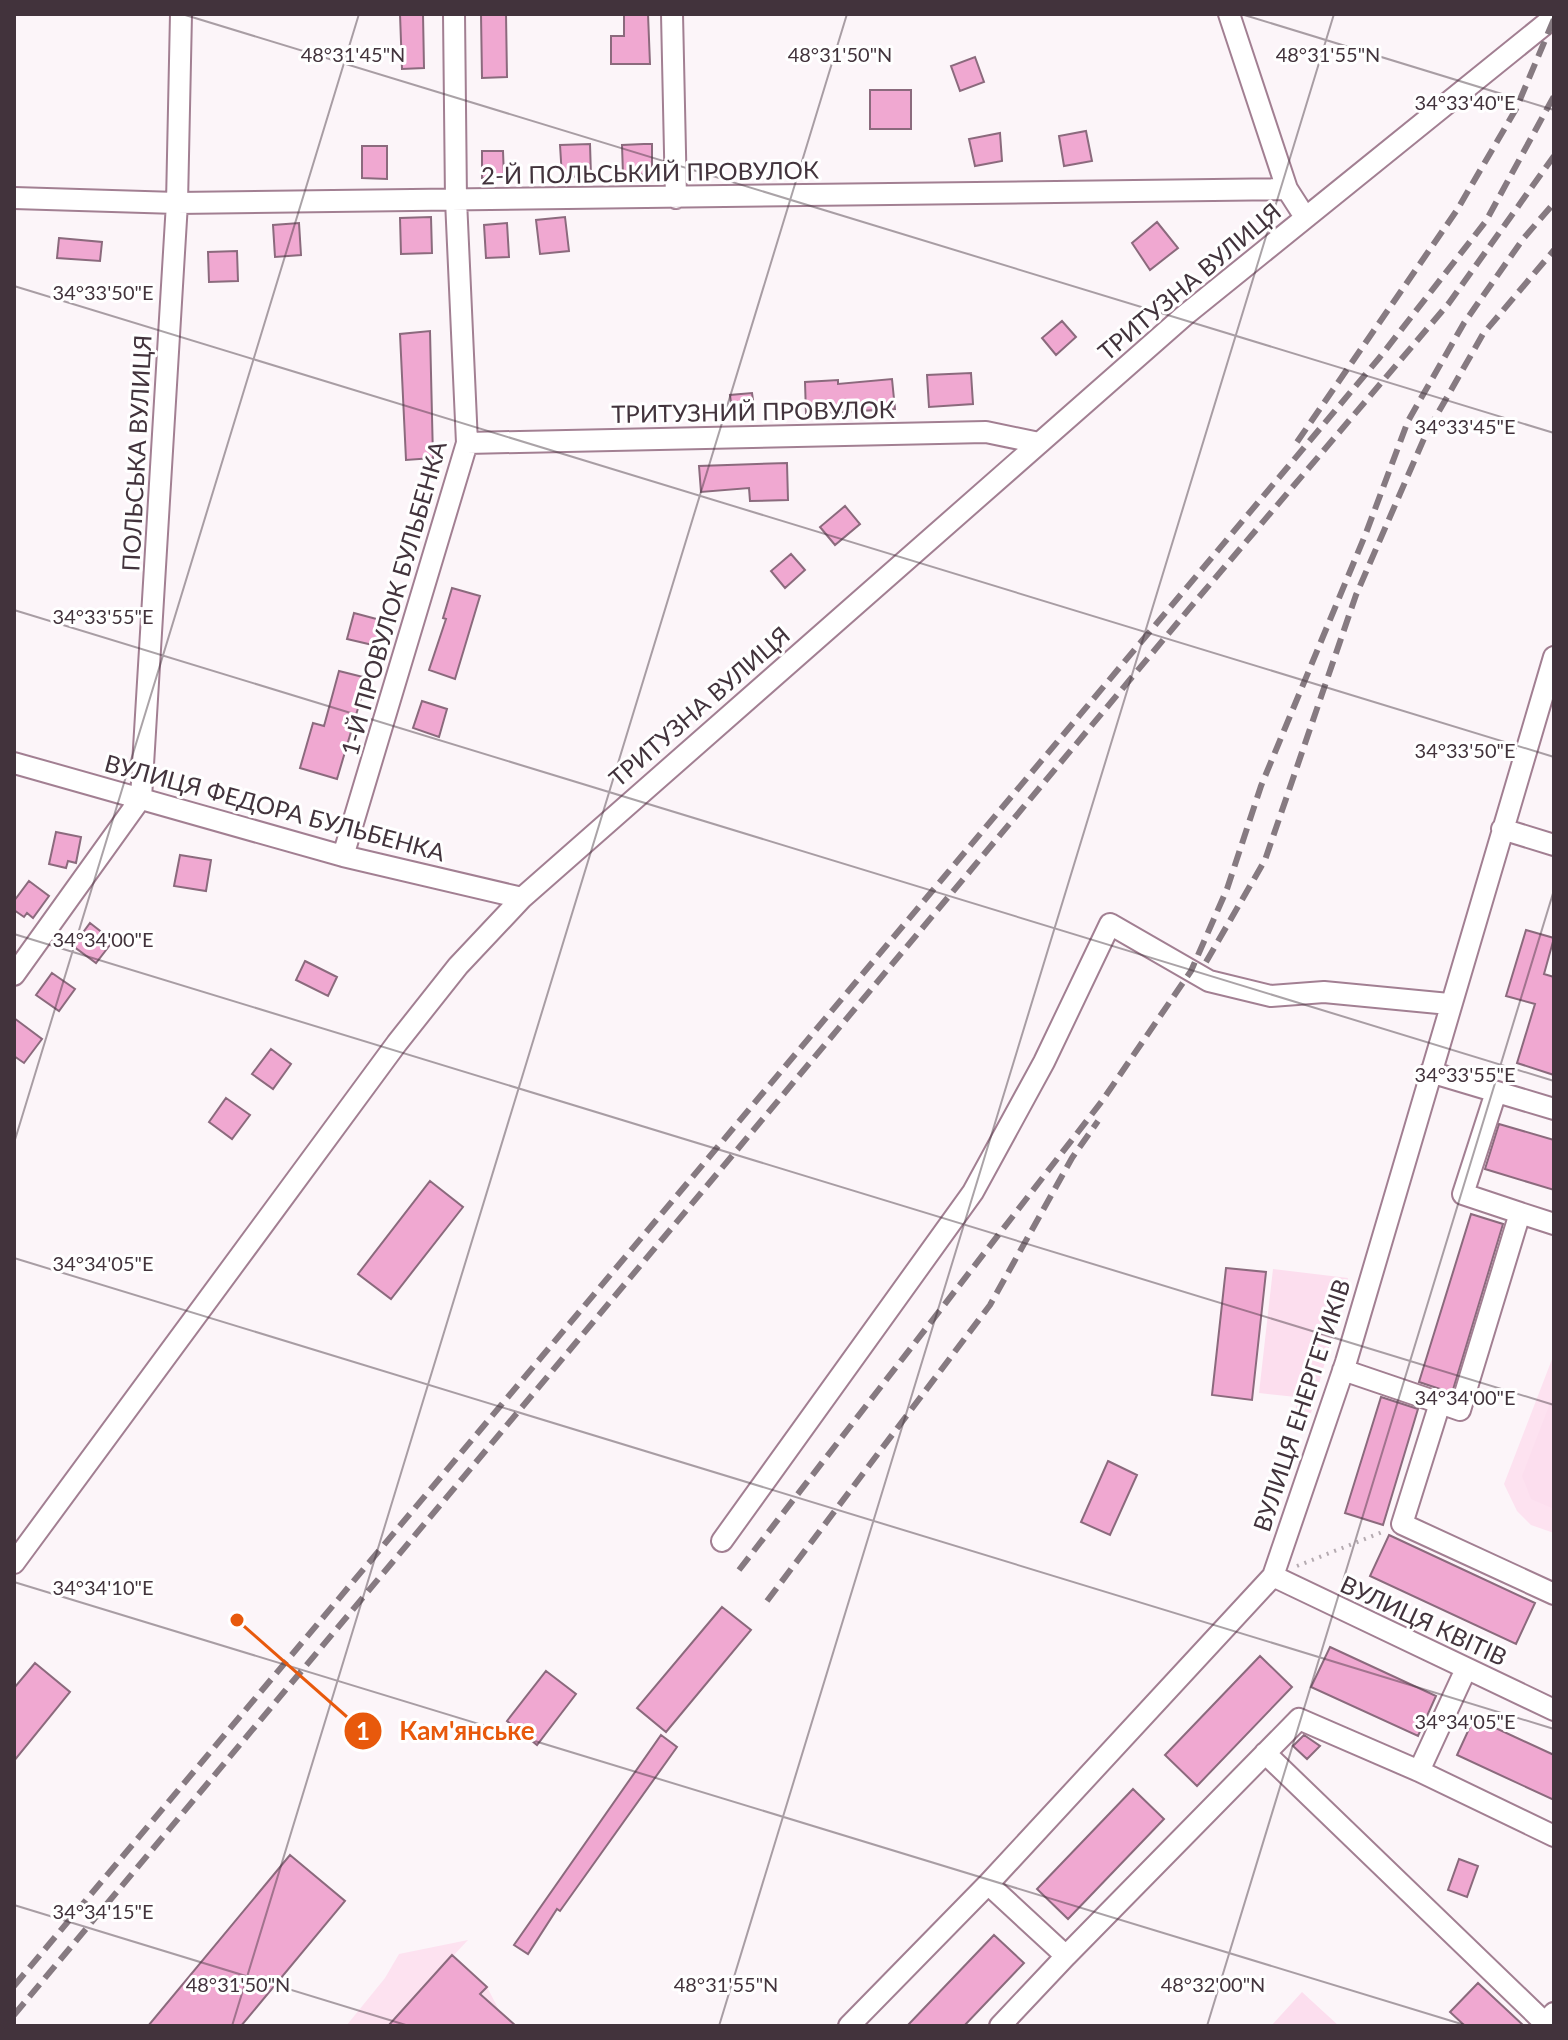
<svg xmlns="http://www.w3.org/2000/svg" width="1568" height="2040" viewBox="0 0 1568 2040" font-family="Lato,sans-serif">
<style>
.built{fill:#fde2f0}
.green{fill:#fcdeee}
.building{fill:#f0a8d1;stroke:#8b6a7d;stroke-width:2}
.lines{fill:none;stroke-linecap:round;stroke-linejoin:round}
.minor-casing{stroke:#a27f92;stroke-width:24}
.path{stroke:#b5abb1;stroke-width:4;stroke-dasharray:2 6;stroke-linecap:butt}
.minor{stroke:#fff;stroke-width:20}
.rail{stroke:#867a81;stroke-width:6;stroke-dasharray:16 8;stroke-linecap:butt}
.ticks{fill:none;stroke:#42333c;stroke-width:2;stroke-opacity:0.45}
.labels{text-anchor:middle;dominant-baseline:central;stroke-width:6;stroke-linejoin:round;paint-order:stroke}
.street-label{font-size:24px;fill:#42333c;stroke:#fff}
.ticks-label{font-size:20px;text-anchor:middle;fill:#42333c;stroke:#fff;stroke-width:6;stroke-linejoin:round;paint-order:stroke}
.leader{fill:none;stroke:#e8590c;stroke-width:3}
.callout-dot{fill:#e8590c;stroke:#fff;stroke-width:3}
.mark-label{font-size:24px;text-anchor:middle;font-weight:bold;fill:#fff}
.callout-label{font-size:26px;text-anchor:middle;font-weight:bold;fill:#e8590c;stroke:#fff;stroke-width:6;stroke-linejoin:round;paint-order:stroke}
</style>
<rect width="100%" height="100%" fill="#fcf5f9"/>
<!-- built -->
<path class="built" d="M1554,1354v179l-23,-8 -14,-14 -13,-27z
M468,1940l-15,16 34,31 13,25 16,14h-170l39,-48 14,-24z"/>
<!-- green -->
<path class="green" d="M1273,1269l75,9 -37,135 -15,1v-17l-37,-4z
M1554,1393v116l-23,-10 -9,-23z
M1302,1992l37,34h-68z"/>
<!-- building -->
<path class="building" d="M400,14h23l1,54 -22,1z
M481,14h25l1,63 -25,1z
M624,14h24l2,50h-39v-28h13z
M975,57l9,25 -24,9 -9,-25z
M870,90h41v39h-41z
M1086,131l6,30 -28,5 -5,-30z
M1000,133l2,28 -27,5 -6,-27z
M590,144l1,32 -29,1 -2,-32z
M644,144h8v30l-29,1 -1,-30z
M362,146h25v33l-25,-1z
M482,151h21l1,26 -22,1z
M431,217l1,36 -31,1 -1,-36z
M565,217l4,34 -29,3 -4,-34z
M1157,222l21,26 -28,22 -18,-27z
M299,223l2,32 -26,2 -2,-32z
M507,223l2,34 -23,1 -2,-33z
M59,238l43,4 -2,19 -43,-3z
M237,251l1,30 -29,1 -1,-30z
M1062,321l14,16 -20,18 -14,-17z
M430,331l3,127 -27,2 -6,-126z
M971,373l2,31 -44,3 -2,-32z
M892,379l3,30 -89,5 -1,-32 33,-2v4z
M752,393l3,22 -22,3 -3,-23z
M787,463l1,37 -38,1 -1,-13 -48,4 -2,-26z
M845,506l15,18 -25,21 -15,-18z
M791,554l14,16 -20,18 -14,-17z
M452,588l28,8 -25,83 -26,-9 17,-51 -3,-1z
M354,613l30,8 -7,25 -30,-7z
M339,671l28,7 -30,101 -37,-11 13,-45 11,3z
M422,701l25,8 -8,28 -26,-9z
M56,832l25,5 -5,26 -8,-2 -2,7 -17,-4z
M180,855l31,5 -5,31 -32,-5z
M29,881l20,15 -16,22 -6,-5 -3,4 -10,-7v-9z
M90,923l23,18 -17,22 -23,-17z
M1526,930l28,8 -10,36 10,3v98l-37,-12 18,-59 -29,-8z
M305,961l32,16 -9,19 -32,-16z
M52,973l23,16 -16,22 -23,-16z
M14,1018l28,21 -18,24 -10,-7z
M271,1049l20,15 -18,25 -21,-15z
M226,1098l24,17 -18,24 -23,-17z
M1499,1124l55,16v50l-69,-21z
M430,1181l33,26 -72,92 -33,-25z
M1471,1214l32,10 -51,169 -33,-11z
M1226,1268l40,4 -14,128 -40,-5z
M1381,1397l37,12 -35,116 -38,-12z
M1108,1461l29,14 -27,60 -29,-13z
M1389,1535l146,68 -19,41 -146,-68z
M722,1607l29,23 -85,102 -29,-24z
M1330,1647l106,49 -18,40 -107,-49z
M1260,1656l32,31 -95,99 -32,-31z
M35,1663l35,29 -56,69v-73z
M546,1671l30,23 -39,51 -30,-24z
M1474,1718l80,37v45l-97,-45z
M661,1735l16,12 -117,164 -3,-2 -29,45 -14,-9z
M1304,1735l16,11 -13,13 -14,-13z
M1133,1789l31,30 -96,100 -31,-30z
M290,1855l55,46 -104,125h-93z
M1459,1859l19,7 -11,31 -19,-7z
M994,1935l30,28 -60,63h-57z
M452,1955l35,32 -7,7 36,32h-128z
M1478,1983l46,43h-59l-15,-14z"/>
<g class="lines">
<!-- minor casing -->
<g class="minor-casing">
<path id="minor" d="M672,14l4,184
M1229,14l58,175 18,28
M14,198l163,5 1110,-14
M467,443l519,-11 53,11
M14,763l329,93 179,42
M1502,829l52,16
M343,856l124,-413 -11,-243 -2,-186
M14,975l127,-177 36,-595 4,-189
M1430,1072l124,37
M1520,1213l34,11
M1343,1370l97,33 -38,121 152,70
M1440,1403l20,7 60,-197 -57,-19 33,-102
M722,1541l251,-349 71,-130 66,-138 99,57 62,15 53,-4 125,12
M14,1563l383,-520 61,-77 64,-68 662,-582 370,-299
M1273,1576l281,134
M1466,1669l-47,102 135,65
M1265,1753l280,270 9,-10
M988,1884l78,72 233,-237 120,52
M849,2026l139,-142 285,-308 73,-214 208,-705
M1000,2026l66,-70"/>
</g>
<!-- path -->
<path class="path" d="M1297,1566l88,-35"/>
<!-- minor -->
<use href="#minor" class="minor"/>
<!-- rail -->
<path class="rail" d="M1297,442l160,-232 59,-101 38,-90
M1206,962l59,-102 91,-265 70,-161 57,-100 71,-84
M739,1570l363,-469 89,-130 36,-82 34,-103 105,-253 42,-112 56,-98 59,-84 31,-36
M767,1601l223,-296 82,-147 26,-37
M14,1986l1366,-1629 106,-136 68,-125
M14,2015l1180,-1412 255,-300 105,-147"/>
</g>
<!-- ticks -->
<path class="ticks" d="M182,14l1372,419M1241,14l313,96M14,286l1540,471M14,610l1540,471M14,934l1540,471M14,1143l345,-1129M14,1258l1540,471M14,1582l1454,444M14,1905l395,121M232,2026l615,-2012M719,2026l615,-2012M1207,2026l347,-1136"/>
<g class="labels">
<!-- street labels -->
<g class="street-label">
<text transform="translate(650 172) rotate(-1)">2-Й ПОЛЬСЬКИЙ ПРОВУЛОК</text>
<text transform="translate(1189 281) rotate(-40)">ТРИТУЗНА ВУЛИЦЯ</text>
<text transform="translate(753 411) rotate(-1)">ТРИТУЗНИЙ ПРОВУЛОК</text>
<text transform="translate(136 453) rotate(-87)">ПОЛЬСЬКА ВУЛИЦЯ</text>
<text transform="translate(393 598) rotate(-74)">1-Й ПРОВУЛОК БУЛЬБЕНКА</text>
<text transform="translate(699 706) rotate(-41)">ТРИТУЗНА ВУЛИЦЯ</text>
<text transform="translate(275 807) rotate(15)">ВУЛИЦЯ ФЕДОРА БУЛЬБЕНКА</text>
<text transform="translate(1301 1405) rotate(-72)">ВУЛИЦЯ ЕНЕРГЕТИКІВ</text>
<text transform="translate(1424 1620) rotate(25)">ВУЛИЦЯ КВІТІВ</text>
</g>
</g>
<g class="ticks-label">
<text x="353" y="62">48°31'45"N</text>
<text x="840" y="62">48°31'50"N</text>
<text x="1328" y="62">48°31'55"N</text>
<text x="1465" y="110">34°33'40"E</text>
<text x="103" y="300">34°33'50"E</text>
<text x="1465" y="434">34°33'45"E</text>
<text x="103" y="624">34°33'55"E</text>
<text x="1465" y="758">34°33'50"E</text>
<text x="103" y="947">34°34'00"E</text>
<text x="1465" y="1082">34°33'55"E</text>
<text x="103" y="1271">34°34'05"E</text>
<text x="1465" y="1405">34°34'00"E</text>
<text x="103" y="1595">34°34'10"E</text>
<text x="1465" y="1729">34°34'05"E</text>
<text x="103" y="1919">34°34'15"E</text>
<text x="238" y="1992">48°31'50"N</text>
<text x="726" y="1992">48°31'55"N</text>
<text x="1213" y="1992">48°32'00"N</text>
</g>
<!-- callouts -->
<path class="leader" d="M237 1620L363 1731"/>
<g class="callout-dot">
<circle cx="237" cy="1620" r="8"/>
<circle cx="363" cy="1731" r="20"/>
</g>
<g class="mark-label">
<text x="363" y="1740">1</text>
</g>
<g class="callout-label">
<text x="467" y="1740">Кам'янське</text>
</g>
<!-- border -->
<rect width="1568" height="2040" fill="none" stroke="#42333c" stroke-width="32"/>
</svg>
